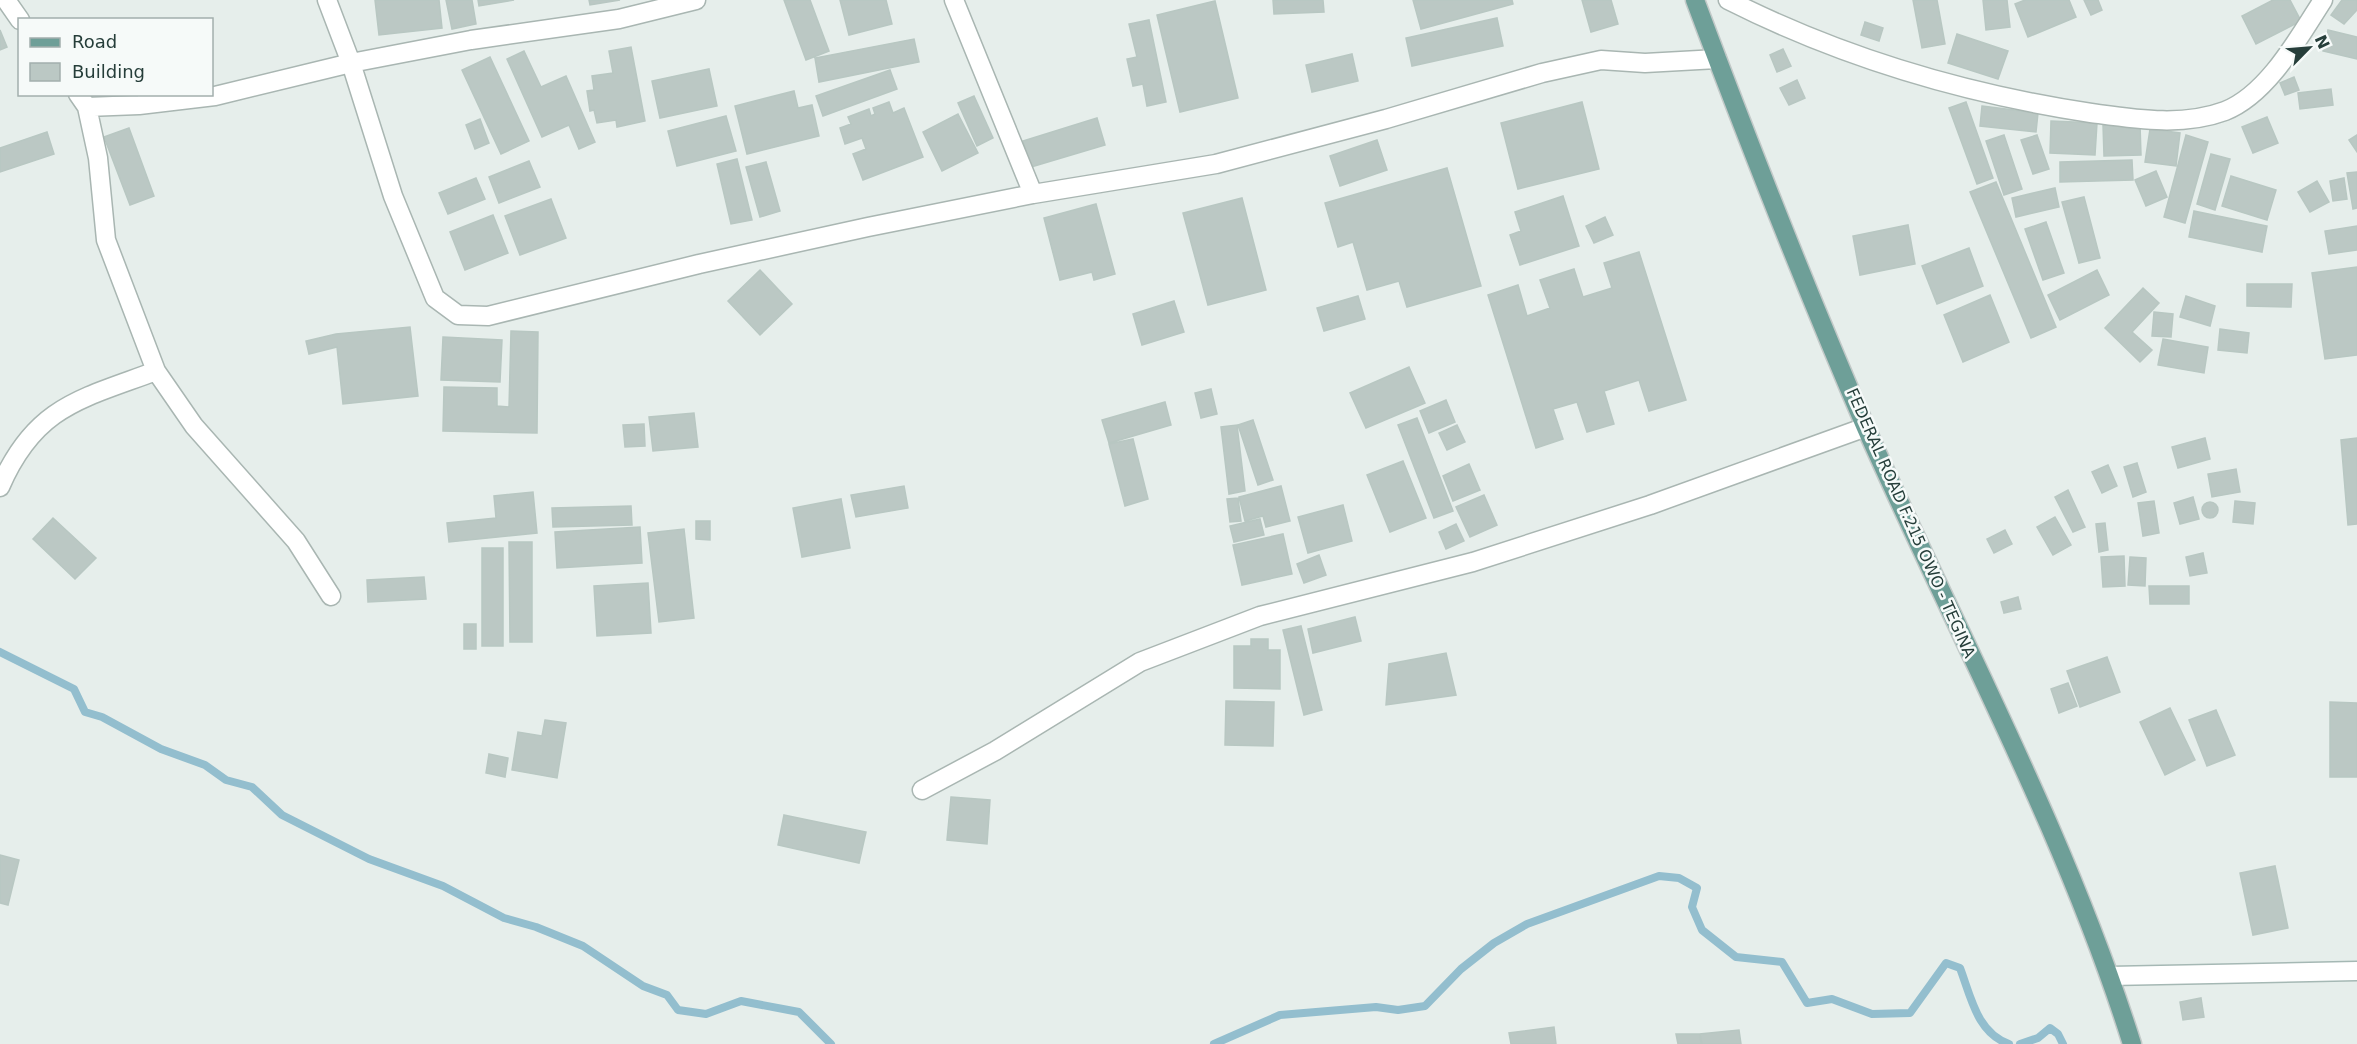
<svg xmlns="http://www.w3.org/2000/svg" width="2357" height="1044" viewBox="0 0 2357 1044" font-family="'DejaVu Sans',sans-serif">
<style>
.lines{fill:none;stroke-linecap:round;stroke-linejoin:round}
.stream{stroke:#93bece;stroke-width:8}
.building{fill:#bbc8c4;stroke:#b8c7c2;stroke-width:1.5}
.street-casing{stroke:#a9b6b2;stroke-width:21}
.secondary-casing{stroke:#a5b8b4;stroke-width:21}
.primary-casing{stroke:#c2c9c8;stroke-width:21}
.street{stroke:#fff;stroke-width:18}
.secondary{stroke:#fff;stroke-width:18}
.primary{stroke:#6e9f98;stroke-width:18}
.labels{text-anchor:middle;dominant-baseline:central;stroke-width:5;stroke-linejoin:round;paint-order:stroke}
.street-label{font-size:16px;fill:#263e3a;stroke:#f6faf9}
</style>
<rect width="100%" height="100%" fill="#e6eeeb"/>
<g class="lines">
<!-- stream -->
<path class="stream" d="M0,652l74,37 11,23 17,5 59,32 44,16 21,15 26,7 30,28 87,44 74,27 61,32 32,9 47,19 60,40 24,9 11,15 28,4 35,-13 58,11 32,32
M1214,1044l66,-29 96,-8 22,3 27,-4 36,-37 33,-26 33,-19 132,-48 20,2 18,10 -5,19 10,23 34,27 46,5 25,41 25,-4 40,15 38,-1 36,-50 14,5c11,29 17,65 49,76
M2020,1044l18,-6 12,-10 8,6 5,10"/>
</g>
<!-- building -->
<path class="building" d="M375,0h64l3,28 -63,7z
M446,0h26l4,24 -24,5z
M478,0h36l-35,6z
M589,0h31l-30,5z
M784,0h26l19,51 -23,9z
M840,0h46l6,24 -43,11z
M1273,0h50l1,12 -50,2z
M1413,0h99l1,4 -92,25z
M1582,0h29l7,24 -27,8z
M1913,0h24l8,44 -23,4z
M1983,0h24l3,27 -24,3z
M2025,0h44l7,17 -48,20 -13,-33z
M2084,0h14l4,10 -11,5z
M2273,0h17l11,21 -45,23 -14,-28z
M2342,0h15v10l-13,14 -13,-9z
M1215,1l23,97 -58,14 -23,-97z
M1497,18l6,28 -91,20 -6,-28z
M1149,20l17,82 -19,4 -4,-22 -10,2 -6,-27 10,-2 -8,-33z
M1865,22l18,6 -4,13 -18,-6z
M0,30l7,17 -7,3z
M2328,30l29,7v22l-34,-8z
M1957,34l51,17 -10,28 -50,-16z
M914,39l5,23 -100,20 -4,-24z
M631,47l14,74 -28,6 -1,-7 -19,3 -3,-13 -4,1 -3,-20 7,-1 -2,-14 21,-3 -4,-22z
M1783,49l8,17 -14,6 -7,-17z
M524,51l17,36 25,-11 29,66 -16,7 -10,-24 -27,12 -35,-78z
M1352,54l6,27 -46,11 -6,-27z
M490,57l39,84 -28,13 -39,-84z
M709,69l8,37 -57,12 -8,-37z
M890,70l7,19 -74,27 -7,-20z
M2294,77l5,13 -14,5 -5,-12z
M1797,80l8,18 -16,7 -9,-17z
M2331,89l2,16 -33,4 -2,-16z
M794,91l4,17 14,-3 7,31 -72,18 -12,-48z
M974,96l19,42 -16,8 -19,-43z
M889,102l4,11 11,-5 19,49 -60,23 -10,-26 13,-5 -4,-11 -17,6 -5,-16 11,-4 -3,-7 21,-8 2,7 4,-2 -2,-6z
M1582,102l17,67 -81,20 -17,-66z
M1966,102l27,76 -16,6 -28,-76z
M1982,106l56,7 -2,19 -56,-6z
M958,114l20,39 -36,18 -19,-39z
M726,116l10,35 -59,15 -9,-35z
M2267,117l11,26 -25,10 -11,-26z
M1097,118l8,27 -74,22 -8,-26z
M480,119l9,24 -14,6 -9,-24z
M2051,121l46,2 -2,32 -45,-2z
M2140,124l1,31 -37,1 -1,-31z
M129,128l25,68 -24,9 -26,-68z
M2150,129l30,4 -4,33 -31,-4z
M47,132l7,22 -54,18v-24z
M2004,135l18,54 -18,6 -18,-54z
M2037,135l12,34 -16,5 -12,-34z
M2186,135l22,7 -23,81 -21,-6z
M2357,135v17l-8,-12z
M1377,140l10,30 -47,16 -10,-30z
M2211,154l19,5 -15,51 -18,-6z
M737,159l15,61 -21,4 -14,-60z
M2132,160l1,20 -73,2v-20z
M529,161l11,26 -41,16 -10,-26z
M766,162l14,49 -20,6 -14,-50z
M1447,168l34,118 -74,21 -8,-26 -32,9 -14,-48 -15,5 -13,-44z
M2156,171l11,26 -21,9 -11,-26z
M2357,172v36l-4,1 -6,-36z
M2231,176l45,14 -9,30 -45,-14z
M476,178l9,21 -37,15 -9,-21z
M2344,178l3,21 -14,2 -3,-20z
M2317,181l12,21 -19,10 -12,-20z
M1996,182l60,145 -25,11 -61,-146z
M2055,188l4,19 -43,10 -4,-19z
M1563,196l16,50 -59,19 -10,-30 11,-4 -6,-19z
M2084,197l16,61 -21,5 -17,-61z
M1242,198l24,92 -58,15 -25,-92z
M551,199l15,39 -46,17 -15,-39z
M1096,204l19,70 -21,6 -2,-8 -32,8 -16,-62z
M2194,211l73,15 -5,26 -73,-15z
M493,215l15,38 -43,17 -15,-38z
M1605,217l8,18 -19,8 -8,-17z
M2046,222l18,51 -21,7 -18,-51z
M1908,225l7,39 -55,11 -7,-39z
M2357,226v24l-28,4 -4,-23z
M1969,248l14,38 -46,18 -15,-38z
M1639,252l47,148 -37,11 -10,-31 -35,11 10,33 -27,8 -10,-30 -24,7 10,30 -27,9 -48,-153 30,-10 9,31 23,-8 -10,-28 34,-11 9,28 29,-9 -8,-25z
M2357,267v88l-32,4 -13,-86z
M760,270l32,34 -32,31 -32,-34z
M2097,270l12,25 -49,25 -12,-25z
M2247,284h45l-1,23 -44,-1z
M2143,288l16,15 -27,29 20,18 -12,12 -35,-34z
M1990,295l19,47 -46,20 -19,-47z
M1358,296l7,23 -41,12 -7,-23z
M2186,296l29,10 -5,20 -30,-9z
M1174,301l10,31 -42,13 -9,-31z
M2154,312l19,2 -2,23 -19,-1z
M410,327l8,69 -75,8 -6,-57 -28,7 -3,-13 30,-7z
M2220,329l29,4 -2,20 -29,-3z
M511,331l27,1 -1,101 -94,-2 1,-44 53,1v18l12,1z
M443,337l59,3 -2,42 -59,-2z
M2163,339l45,8 -4,26 -46,-8z
M1409,367l16,36 -59,25 -16,-35z
M1211,389l6,25 -16,4 -6,-25z
M1446,400l9,22 -26,11 -9,-22z
M1165,402l6,23 -62,18 -7,-23z
M694,413l4,34 -45,4 -4,-34z
M1417,418l36,93 -19,7 -36,-93z
M1253,420l20,60 -15,5 -20,-60z
M644,424l1,22 -20,1 -2,-22z
M1237,425l8,66 -16,3 -8,-67z
M1457,425l8,17 -18,8 -8,-17z
M2205,438l5,21 -32,9 -6,-21z
M2357,438v86l-9,1 -7,-85z
M1133,439l15,60 -23,7 -16,-62z
M1403,461l23,57 -36,14 -23,-57z
M2137,463l9,29 -13,5 -9,-30z
M1469,464l11,26 -27,11 -10,-25z
M2108,465l9,21 -15,7 -10,-21z
M2236,469l4,23 -28,5 -4,-23z
M904,486l4,22 -52,9 -5,-22z
M1281,486l9,35 -24,6 -3,-11 -18,5 -6,-24z
M2068,490l17,37 -12,5 -18,-35z
M533,492l4,41 -88,9 -2,-19 49,-5 -2,-22z
M1484,495l13,30 -27,12 -14,-30z
M2193,497l6,22 -19,5 -6,-21z
M1238,498l3,23 -11,1 -3,-23z
M841,499l9,49 -48,9 -9,-49z
M2154,501l5,32 -16,3 -5,-33z
M2235,501l20,2 -2,21 -20,-2z
M2202 510a8 8 0 1 1 16 0a8 8 0 1 1-16 0Z
M1343,505l9,36 -44,12 -10,-36z
M631,506l1,19 -79,2 -1,-19z
M2055,517l16,28 -18,10 -16,-28z
M53,518l43,40 -21,21 -42,-40z
M1260,519l4,16 -30,7 -4,-16z
M696,521h14v19l-14,-1z
M2105,523l3,27 -9,2 -3,-28z
M1456,524l8,17 -18,8 -7,-17z
M640,527l2,36 -85,5 -2,-36z
M684,529l10,89 -35,4 -11,-89z
M2005,530l7,14 -18,9 -7,-14z
M1283,534l9,40 -50,11 -9,-40z
M509,542h23v100h-22z
M482,548h21v98h-21z
M2203,553l4,20 -17,3 -4,-19z
M1319,555l7,20 -22,8 -7,-19z
M2124,556l1,30 -22,1 -2,-30z
M2130,557l16,1 -1,28 -17,-1z
M424,577l2,22 -58,3 -1,-22z
M648,583l3,50 -54,3 -3,-50z
M2149,586h40v18h-39z
M2018,597l3,12 -17,4 -3,-11z
M1355,617l6,24 -48,12 -5,-24z
M464,624h12v25h-12z
M1301,626l21,84 -18,5 -21,-85z
M1251,639h17v11h12v39l-46,-1v-42h17z
M1446,653l10,42 -70,10 3,-41z
M2107,657l13,35 -40,15 -13,-36z
M2068,683l9,23 -18,7 -8,-24z
M1226,701l48,1 -1,44 -48,-1z
M2330,702l27,1v74h-27z
M2170,708l25,52 -30,15 -25,-53z
M2216,710l19,45 -28,11 -18,-46z
M545,720l21,3 -9,55 -45,-8 6,-38 24,4z
M489,754l19,4 -3,19 -19,-4z
M951,797l39,3 -3,44 -40,-4z
M784,815l82,17 -7,31 -81,-18z
M0,855l19,5 -11,45 -8,-2z
M2275,866l13,62 -35,7 -13,-62z
M2201,998l3,19 -21,3 -3,-18z
M1554,1027l2,17h-45l-2,-11z
M1739,1030l2,14h-39l-2,-10z
M1676,1034h24l1,10h-23z"/>
<g class="lines">
<!-- street casing -->
<g class="street-casing">
<path id="street" d="M6,0l14,20
M327,0l24,63 42,133 42,102 23,17 30,1 211,-52 169,-37 165,-33 183,-30 170,-45 156,-46 59,-13 44,3 72,-4
M954,0l79,194
M1728,0c113,57 238,94 363,113 44,6 91,14 134,-2 43,-17 74,-74 98,-111
M78,94l9,13 11,51 8,82 50,131 38,55 102,115 35,55
M87,107l52,-2 76,-9 136,-33 120,-23 148,-21 77,-19
M0,487c35,-81 81,-88 156,-116
M922,790l73,-39 145,-89 120,-46 213,-54 177,-57 216,-78"/>
</g>
<!-- secondary casing -->
<g class="secondary-casing">
<path id="secondary" d="M2110,976l247,-5"/>
</g>
<!-- primary casing -->
<g class="primary-casing">
<path id="primary" d="M1695,0c54,144 110,287 171,428 90,204 199,403 266,616"/>
</g>
<!-- street -->
<use href="#street" class="street"/>
<!-- secondary -->
<use href="#secondary" class="secondary"/>
<!-- primary -->
<use href="#primary" class="primary"/>
</g>
<g class="labels">
<!-- street labels -->
<g class="street-label">
<text transform="translate(1911 523) rotate(66)">FEDERAL ROAD F.215 OWO - TEGINA</text>
</g>
</g>
<!-- legend -->
<rect x="18" y="18" width="195" height="78" fill="#f6faf9" stroke="#a3afad" stroke-width="1.5"/>
<rect x="30" y="38" width="30" height="9" fill="#6e9f98" stroke="#a3afad" stroke-width="1.5"/>
<text x="72" y="48" font-size="18" fill="#263e3a">Road</text>
<rect x="30" y="63" width="30" height="18" fill="#bbc8c4" stroke="#a3afad" stroke-width="1.5"/>
<text x="72" y="78" font-size="18" fill="#263e3a">Building</text>
<!-- north arrow -->
<g transform="translate(2309 48) rotate(65)" stroke="#f6faf9" stroke-width="4.5" paint-order="stroke">
<path d="M0-4.5L10 22L0 15L-10 22Z" fill="#263e3a"/>
<text y="-9" font-size="16" font-weight="bold" text-anchor="middle" fill="#263e3a">N</text>
</g>
</svg>
